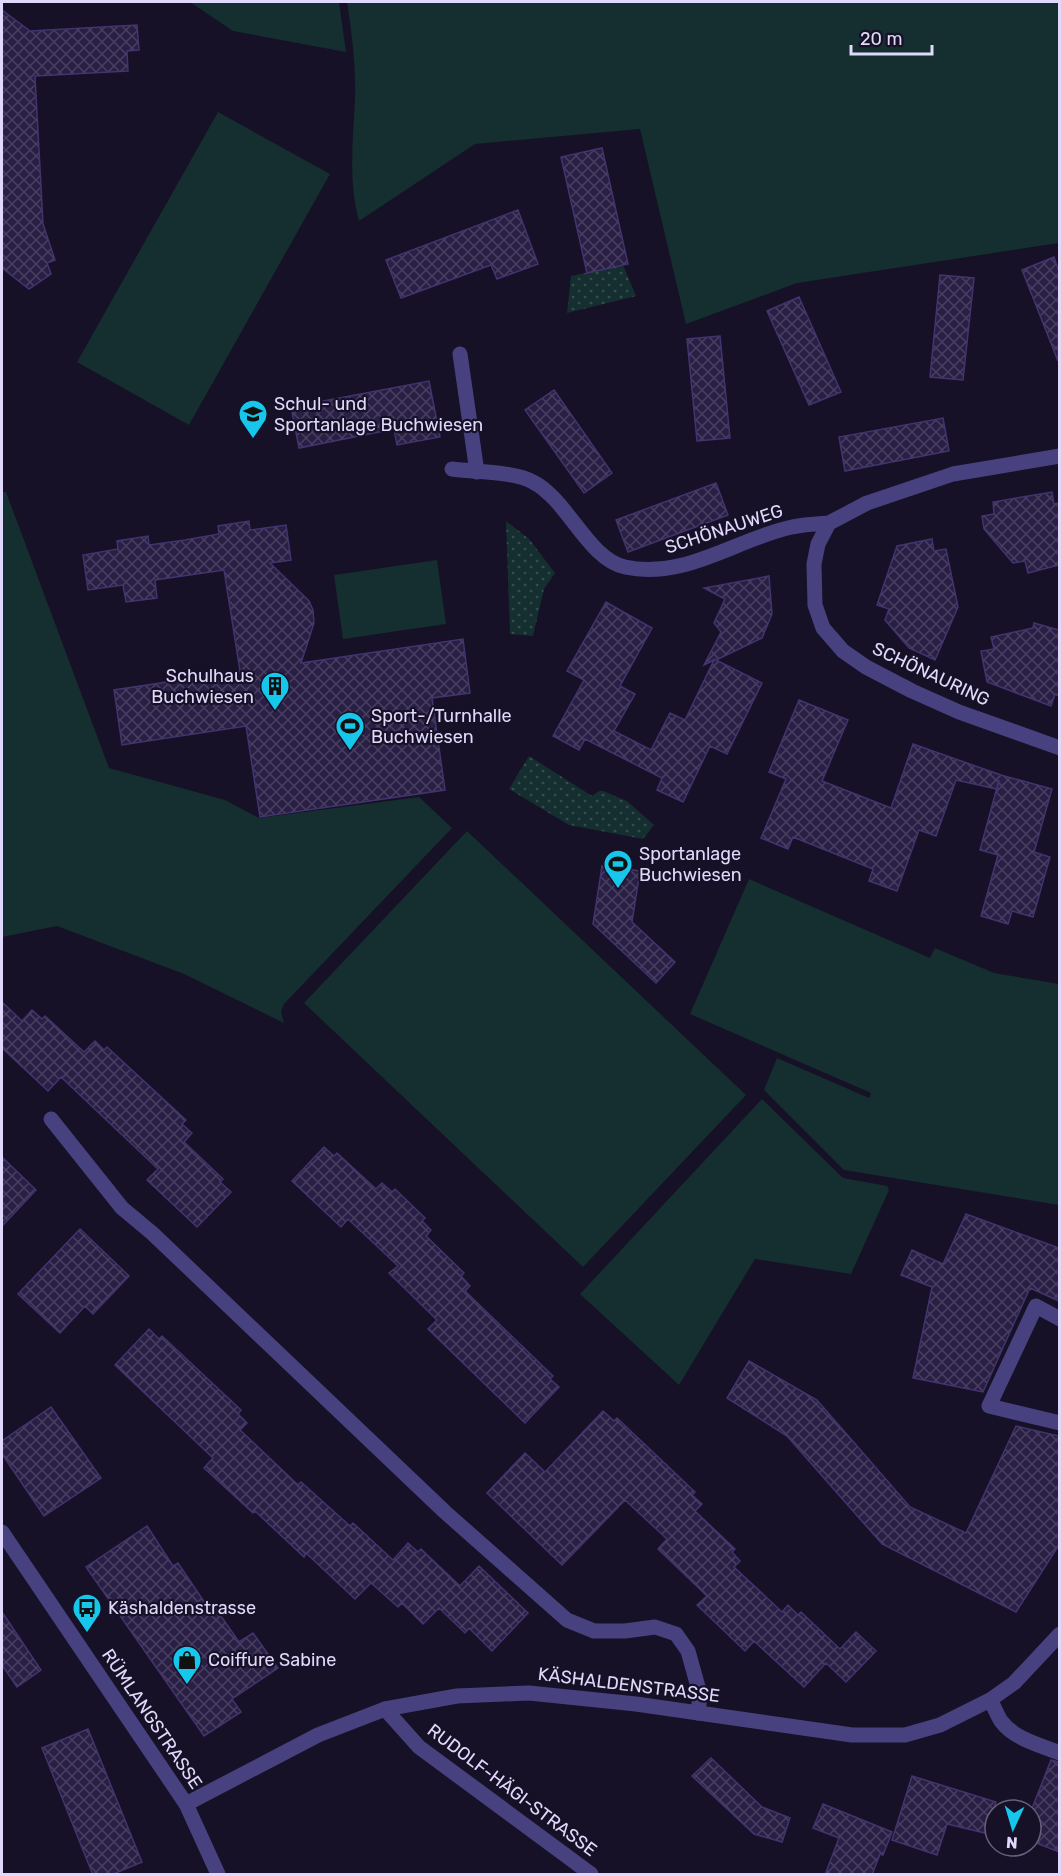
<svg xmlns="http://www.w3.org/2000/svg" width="1061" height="1876" viewBox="0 0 1061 1876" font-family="Rubik,sans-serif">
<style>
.green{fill:#152e2f}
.park{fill:url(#park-dots)}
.building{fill:url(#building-cross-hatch);stroke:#43336f;stroke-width:1.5}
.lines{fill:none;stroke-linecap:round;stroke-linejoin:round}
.service{stroke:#484180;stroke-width:15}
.minor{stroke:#484180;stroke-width:15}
.tertiary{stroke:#484180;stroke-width:15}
.labels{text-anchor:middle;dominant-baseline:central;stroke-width:4.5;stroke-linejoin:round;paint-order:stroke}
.poi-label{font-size:18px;fill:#e0d9fc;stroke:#161126;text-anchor:start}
.street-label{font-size:18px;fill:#e0d9fc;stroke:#161126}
</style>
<defs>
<pattern id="park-dots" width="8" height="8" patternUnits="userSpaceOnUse" patternTransform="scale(1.5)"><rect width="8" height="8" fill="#152e2f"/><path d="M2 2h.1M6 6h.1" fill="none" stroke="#374c4e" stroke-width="1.8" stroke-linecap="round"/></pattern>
<pattern id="building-cross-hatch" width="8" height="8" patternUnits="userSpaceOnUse" patternTransform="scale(1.5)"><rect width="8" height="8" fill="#291f45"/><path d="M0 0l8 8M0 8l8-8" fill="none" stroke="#483f61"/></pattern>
</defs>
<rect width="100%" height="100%" fill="#161126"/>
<!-- green -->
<path class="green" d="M190,2h149l7,50 -113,-21z
M347,2h712v241l-262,40 -111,41 -46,-195 -165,15 -116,77c-11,-41 -6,-80 -4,-121 1,-33 -3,-66 -8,-98z
M218,112l112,62 -141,251 -112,-63z
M2,492h4l103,276 116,32 34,18 160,-21 33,31 -168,176 -3,8 3,11 -100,-49 -127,-48 -55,11z
M437,560l9,64 -103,15 -9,-64z
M467,831l279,264 -163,172 -279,-264z
M749,879l181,79 5,-10 59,25 65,11v221l-215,-35 -80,-80 13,-32 92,40 2,-5 -181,-79z
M762,1099l81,79 44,8 2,4 -38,84 -96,-15 -76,126 -99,-91z"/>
<!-- park -->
<path class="park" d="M623,265l13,31 -69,17 4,-37z
M506,521l23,18 26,34 -11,16 -11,47 -23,-2z
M529,756l63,40 7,-5h4l24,10 27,24 -11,14 -74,-14 -60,-36z"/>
<!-- building -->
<path class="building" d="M2,10l28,21 107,-6 2,25 -12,1 1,20 -93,5 8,148 12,36 -8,3 4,11 -22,15 -27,-21z
M602,148l26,116 -41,9 -26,-116z
M518,210l20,54 -41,15 -6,-14 -90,33 -15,-38z
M1054,257l5,15 -1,89 -36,-91z
M940,275l34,3 -11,102 -33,-3z
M799,297l42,95 -32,13 -42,-94z
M720,336l10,102 -33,3 -10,-102z
M429,381l11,56 -43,8 -3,-16 -95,19 -8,-41z
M554,390l58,83 -28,20 -59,-83z
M943,418l6,33 -104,20 -6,-34z
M716,483l12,32 -100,37 -12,-32z
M1052,492l2,12 5,-1v62l-31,8 -3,-12 -12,2 -29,-34 -2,-13 12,-2 -1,-12z
M249,521l1,9 36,-5 5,35 -21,3 39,38 4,9 1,13 -13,40 162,-24 7,54 -38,5 13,92 -185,27 -14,-91 -124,19 -8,-55 126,-19 -16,-101 -69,10 2,18 -31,4 -3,-17 -35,5 -5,-35 35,-6 -1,-8 31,-5 1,9 36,-5 34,-6 -1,-8z
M932,539l2,12 12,-2 12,58 -23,53 -26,-12 -24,-28 4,-11 -12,-4 20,-59z
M769,576l3,38 -10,24 -46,22 46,23 -35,71 -17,-8 -27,56 -26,-12 5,-12 -77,-39 -6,11 -26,-14 31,-56 -17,-9 39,-69 46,26 -32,58 15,8 -21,37 37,19 19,-37 15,7 29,-60 -10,5 17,-33 -7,-9 11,-24 -21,-11z
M1034,623l25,7v66l-4,-2 -4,12 -64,-24 -6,-31 13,-2 -3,-12 42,-9z
M799,700l49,20 -26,61 69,27 22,-64 88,31 51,14 -18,63 16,5 -17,60 -21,-6 -4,13 -27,-8 17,-61 -18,-5 19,-70 -2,9 -41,-9 -20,56 -17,-6 -22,61 -28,-10 4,-12 -80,-32 -5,12 -27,-11 25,-59 -17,-7z
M602,866l38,5 -8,51 43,40 -19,21 -63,-59z
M2,1002l20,19 10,-11 10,9 3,-3 39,36 11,-11 9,9 3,-3 79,73 -4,4 10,9 -8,9 39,37 -3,3 11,10 -34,35 -50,-47 11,-11 -97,-92 -13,14 -46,-43z
M324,1147l10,9 3,-3 39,36 6,-6 10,9 3,-3 30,29 -3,3 9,9 -5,6 38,37 -3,3 9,10 -5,5 88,85 -3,3 9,8 -34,36 -97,-94 9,-9 -48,-47 9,-7 -50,-47 -7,8 -49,-46z
M2,1157l34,33 -34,36z
M966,1214l93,34v53l-29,-13 -47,104 -70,-14 19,-91 -31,-12 11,-25 31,14z
M80,1229l49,47 -36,38 -8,-8 -25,27 -42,-39z
M149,1329l10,10 3,-3 79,74 -3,4 9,9 -7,7 58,55 3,-3 49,44 3,-3 40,37 15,-17 10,9 3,-3 39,37 19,-20 49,47 -36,38 -23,-23 -4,5 -26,-25 -16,16 -21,-21 -4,4 -27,-24 -16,16 -49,-46 -2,4 -49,-46 -2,2 -49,-45 9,-10 -98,-93z
M749,1361l68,39 93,107 56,26 50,-107 43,10v109l-43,67 -134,-68 -95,-108 -60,-38z
M51,1407l50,71 -57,38 -42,-62v-13z
M603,1411l11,10 3,-3 78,74 -3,3 10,9 -7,7 40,38 -3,3 8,9 -6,6 48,45 6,-7 10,10 3,-3 39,37 16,-17 20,19 -30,31 -20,-19 -22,24 -50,-46 -9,10 -48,-46 10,-9 -49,-47 9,-10 -42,-39 -63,65 -75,-72 38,-40 20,19z
M147,1526l26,40 5,-3 31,46 5,-3 25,36 14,-9 25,35 -46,31 9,13 -37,24 -118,-169z
M2,1612l39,58 -24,17 -15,-22z
M88,1729l54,133 -31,13h-18l-51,-127z
M711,1758l51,49 28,11 -8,24 -28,-8 -62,-58z
M1051,1760l8,2v90l-28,-11v-30z
M912,1776l84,26 -7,32 -42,-10 -10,31 -45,-15z
M823,1804l69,28 -9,23 -3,-1 -8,21h-47l14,-37 -26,-10z"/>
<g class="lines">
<!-- service -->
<path class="service" d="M460,354l17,118
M51,1119l71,89 30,25 293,279 122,108 27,11h31l30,-4 21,7 12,17 12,43 -2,19
M1060,1319l-24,-13 -47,100 71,17"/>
<!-- minor -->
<path class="minor" d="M1060,456l-107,18 -86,29 -38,20 -11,21 -4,20 1,41 8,23 20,23 23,16 46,24 47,21 101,36
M452,469c22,3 61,2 81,13 35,18 55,77 92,85 60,13 111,-28 167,-40 12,-3 25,-3 37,-4
M990,1700l24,-17 46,-49
M385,1709l34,38 172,127
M186,1804l32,70"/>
<!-- tertiary -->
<path class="tertiary" d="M2,1532l184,272 132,-69 67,-26 72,-13 72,-3 107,11 216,31h53l35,-10 50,-25c4,6 7,15 11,21 13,18 39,24 59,32"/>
</g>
<!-- icons -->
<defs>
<g id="school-pin" transform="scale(1.5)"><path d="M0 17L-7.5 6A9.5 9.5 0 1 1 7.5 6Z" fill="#16c7eb" stroke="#161126"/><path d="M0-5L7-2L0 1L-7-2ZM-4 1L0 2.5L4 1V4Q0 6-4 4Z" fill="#111"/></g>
<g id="building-pin" transform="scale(1.5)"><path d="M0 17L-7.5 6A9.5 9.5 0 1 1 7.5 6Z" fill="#16c7eb" stroke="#161126"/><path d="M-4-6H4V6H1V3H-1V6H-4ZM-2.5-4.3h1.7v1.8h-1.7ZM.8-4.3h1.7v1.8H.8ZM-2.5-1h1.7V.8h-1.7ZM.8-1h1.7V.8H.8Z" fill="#111"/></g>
<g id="stadium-pin" transform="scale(1.5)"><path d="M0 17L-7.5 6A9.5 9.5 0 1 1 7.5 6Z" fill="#16c7eb" stroke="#161126"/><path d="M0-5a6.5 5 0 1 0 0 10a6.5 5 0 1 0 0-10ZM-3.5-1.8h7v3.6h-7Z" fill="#111"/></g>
<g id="bus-pin" transform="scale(1.5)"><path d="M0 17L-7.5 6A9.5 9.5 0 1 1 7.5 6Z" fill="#16c7eb" stroke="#161126"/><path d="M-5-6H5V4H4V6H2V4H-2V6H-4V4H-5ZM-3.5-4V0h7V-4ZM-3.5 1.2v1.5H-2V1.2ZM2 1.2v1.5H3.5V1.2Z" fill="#111"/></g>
<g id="shop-pin" transform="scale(1.5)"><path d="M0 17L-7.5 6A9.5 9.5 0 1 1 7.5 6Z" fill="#16c7eb" stroke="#161126"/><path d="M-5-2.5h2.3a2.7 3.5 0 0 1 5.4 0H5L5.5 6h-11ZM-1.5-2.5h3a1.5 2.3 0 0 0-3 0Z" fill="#111"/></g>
</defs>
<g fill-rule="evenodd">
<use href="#school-pin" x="253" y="414"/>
<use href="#building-pin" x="275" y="686"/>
<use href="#stadium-pin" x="350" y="726"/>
<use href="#stadium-pin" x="618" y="864"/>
<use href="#bus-pin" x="87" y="1608"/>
<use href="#shop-pin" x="187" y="1660"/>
</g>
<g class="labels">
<!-- poi labels -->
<g class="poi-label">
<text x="274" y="404">Schul- und<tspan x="274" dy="21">Sportanlage Buchwiesen</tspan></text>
<text x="254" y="676" text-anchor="end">Schulhaus<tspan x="254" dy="21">Buchwiesen</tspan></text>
<text x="371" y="716">Sport-/Turnhalle<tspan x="371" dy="21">Buchwiesen</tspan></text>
<text x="639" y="854">Sportanlage<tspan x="639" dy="21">Buchwiesen</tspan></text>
<text x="108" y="1608">Käshaldenstrasse</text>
<text x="208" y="1660">Coiffure Sabine</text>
</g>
<!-- street labels -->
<g class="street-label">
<text transform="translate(724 529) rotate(-18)">SCHÖNAUWEG</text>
<text transform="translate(931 674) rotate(25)">SCHÖNAURING</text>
<text transform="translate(629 1685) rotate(7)">KÄSHALDENSTRASSE</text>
<text transform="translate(152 1719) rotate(56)">RÜMLANGSTRASSE</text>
<text transform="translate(512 1790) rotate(37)">RUDOLF-HÄGI-STRASSE</text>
</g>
</g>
<!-- border -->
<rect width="1061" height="1876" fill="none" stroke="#e0d9fc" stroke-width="6"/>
<!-- north arrow -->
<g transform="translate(1013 1828) rotate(184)"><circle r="28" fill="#161126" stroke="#67617c" stroke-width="1.5"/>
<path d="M0-4.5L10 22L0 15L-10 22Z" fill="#16c7eb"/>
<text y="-9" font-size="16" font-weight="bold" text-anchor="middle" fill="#e0d9fc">N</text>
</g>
<!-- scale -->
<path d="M851 45v9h81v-9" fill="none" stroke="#e0d9fc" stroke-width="3"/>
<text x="860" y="45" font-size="18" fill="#e0d9fc" stroke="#161126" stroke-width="4.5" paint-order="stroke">20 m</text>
</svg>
